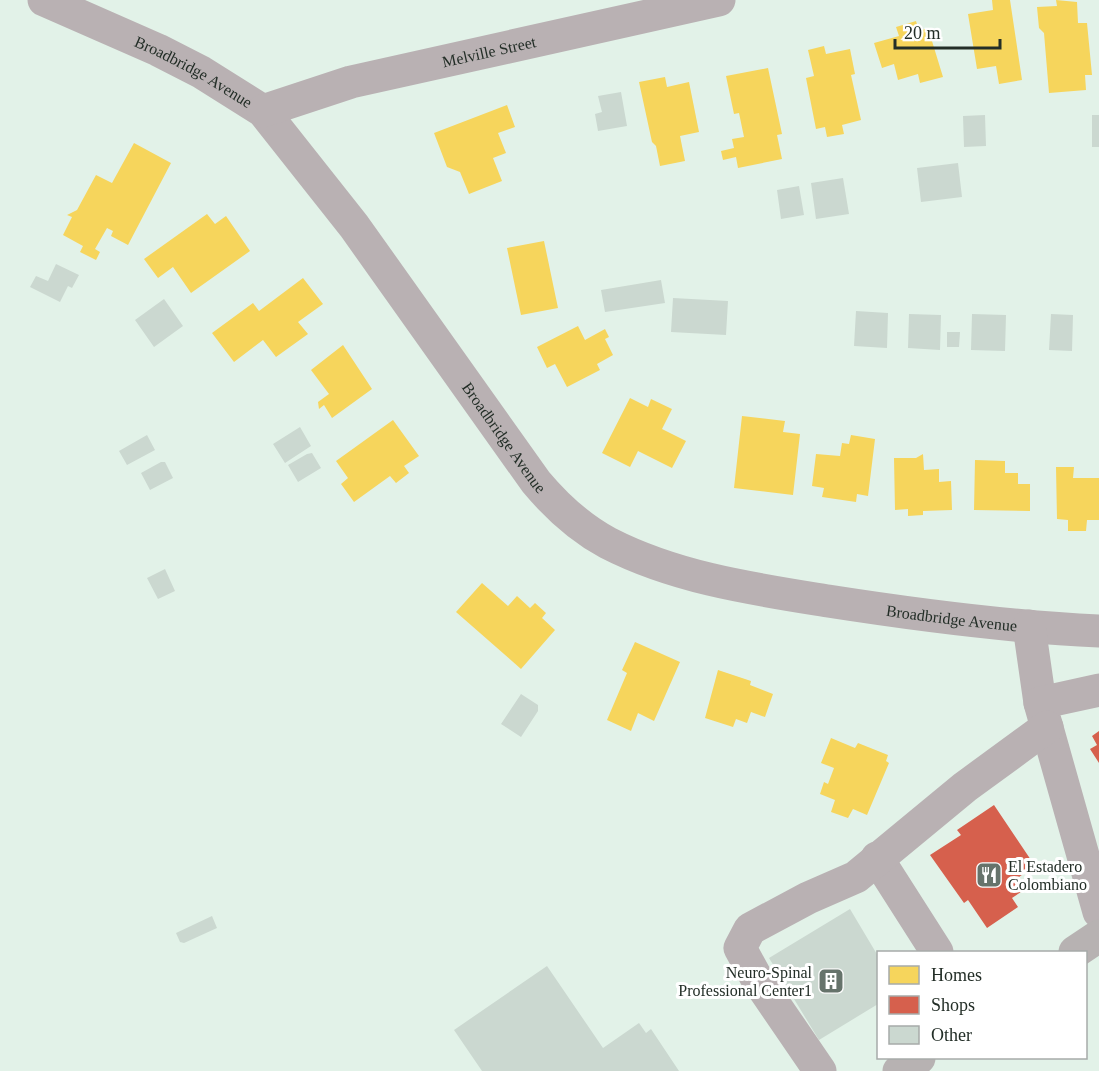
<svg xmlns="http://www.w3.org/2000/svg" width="1099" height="1071" viewBox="0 0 1099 1071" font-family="Georgia,serif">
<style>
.homes{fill:#f6d55c}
.shops{fill:#d6604d}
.building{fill:#cbd8d0}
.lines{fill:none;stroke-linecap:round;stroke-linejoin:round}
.minor{stroke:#b9b1b3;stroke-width:33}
.major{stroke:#b7b2b2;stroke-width:33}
.labels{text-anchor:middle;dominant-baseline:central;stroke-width:6;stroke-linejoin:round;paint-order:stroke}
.street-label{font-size:16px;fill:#232e27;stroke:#fff}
.poi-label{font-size:16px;fill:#232e27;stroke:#fff;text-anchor:start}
</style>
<rect width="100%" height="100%" fill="#e2f2e8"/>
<!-- homes -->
<path class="homes" d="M992,0h18l12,80 -23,4 -3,-18 -19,3 -9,-55 25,-4z
M1056,0l21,2 1,21h9l5,52h-7l1,15 -37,3 -5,-60 -5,-5 -2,-21 20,-1z
M916,21l3,10 9,-3 15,49 -23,6 -2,-9 -20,6 -4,-16 -12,4 -8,-25 25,-7 -3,-9z
M824,46l2,8 24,-5 5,25 -4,1 10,45 -19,5 2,9 -17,3 -2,-10 -9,2 -10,-51 8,-2 -6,-26z
M768,68l14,66 -5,1 5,24 -44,9 -2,-11 -13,3 -2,-9 13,-3 -2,-9 12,-2 -5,-24 -5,1 -8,-38z
M665,77l2,10 22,-5 10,50 -19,4 5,25 -25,5 -4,-20 -4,-4 -13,-60z
M507,105l8,22 -17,6 8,20 -13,5 9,23 -33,13 -9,-22 -13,-5 -13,-34z
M134,143l37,20 -43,82 -17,-9 2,-5 -6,-3 -12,21 5,3 -4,8 -16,-8 3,-6 -20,-11 9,-18 -5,-2 10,-5 19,-35 16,8z
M207,214l8,10 11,-8 24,35 -59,42 -18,-26 -15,11 -14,-19z
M544,241l14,67 -37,7 -14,-67z
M303,278l20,26 -25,18 10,12 -32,23 -13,-17 -29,22 -22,-29 41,-30 6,8z
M578,326l7,14 20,-11 4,8 -4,2 8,16 -16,9 3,6 -33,17 -12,-23 -8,4 -10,-21z
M343,345l29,44 -40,29 -8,-13 -5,4 -1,-7 11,-8 -18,-24z
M630,398l18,9 3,-8 21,10 -10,20 24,12 -14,27 -34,-17 -8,16 -28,-14z
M742,416l43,5 -2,11 17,2 -7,61 -59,-7z
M393,420l26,36 -15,10 5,7 -13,10 -6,-7 -36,26 -13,-18 7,-6 -12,-17z
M851,435l24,4 -7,57 -11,-2 -1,8 -34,-5 2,-9 -12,-2 4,-32 24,2 2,-13 7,1z
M923,454l1,16 15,-1v13l12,-1 1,29 -29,1v4l-15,1v-7l-13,1 -1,-52h22z
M975,460l30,1v12h13v11h12v27l-56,-1z
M1056,467h18l-1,11h26v42h-12l-1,11h-18v-11l-11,-1z
M482,583l26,23 9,-10 13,12 5,-5 11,10 -4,5 13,12 -34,39 -65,-57z
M635,642l45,20 -26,59 -16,-8 -7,18 -24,-11 20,-47 -5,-3z
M718,670l33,11 -1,4 23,9 -8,23 -14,-5 -4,11 -11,-4 -3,8 -28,-9z
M831,738l24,10 3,-5 30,12 -2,6 3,2 -22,52 -14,-6 -5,9 -17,-6 4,-12 -15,-6 4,-12 4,2 6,-16 -13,-5z"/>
<!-- shops -->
<path class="shops" d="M1099,731v32l-9,-14 7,-4 -5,-9z
M994,805l41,61 -19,13 8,11 -12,8 6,9 -31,21 -19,-28 -4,3 -34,-48 31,-20 -4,-5z"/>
<!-- building -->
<path class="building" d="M621,92l6,34 -29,5 -3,-17 7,-2 -4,-16z
M985,115l1,31 -22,1 -1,-31z
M1092,115h7v32h-7z
M958,163l4,34 -41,5 -4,-34z
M843,178l6,36 -33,5 -5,-36z
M799,186l5,29 -23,4 -4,-29z
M56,264l23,11 -7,13 -4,-2 -8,16 -30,-15 6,-11 12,5z
M661,280l4,23 -60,9 -4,-22z
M673,298l55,3 -2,34 -55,-3z
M164,299l19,27 -29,21 -19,-27z
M856,311l32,2 -1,35 -33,-2z
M909,314l32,1 -1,35 -32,-2z
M972,314l34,1 -1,36 -34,-1z
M1051,314l22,1 -1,36 -23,-1z
M947,332h13l-1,15h-12z
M300,427l11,19 -26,17 -12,-19z
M147,435l8,15 -28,15 -8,-14z
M312,453l9,15 -23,14 -10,-17 19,-11z
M161,462h4l8,16 -23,12 -9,-17z
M165,569l10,22 -17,8 -11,-21z
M521,694l17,11v6l-17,26 -20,-13z
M850,909l28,47v48l-59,36 -50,-82z
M212,916l5,12 -33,15 -4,-1 -4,-9z
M547,966l56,82 36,-25 7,10 5,-4 28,42h-197l-28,-41z"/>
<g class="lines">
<!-- minor -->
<g class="minor">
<path id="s1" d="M44,0l114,50 43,22 62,39 91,115 182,256c21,25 44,46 72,61 68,35 145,46 220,58 90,14 180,26 271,30"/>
<path id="s2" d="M263,111l88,-29 368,-82"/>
<path d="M1029,626l11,77"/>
<path d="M1099,690l-59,13 59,209"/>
<path d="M877,858l60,94"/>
<path d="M820,1071l-63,-92 -17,-31 10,-19 58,-31 48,-21 109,-90 82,-60"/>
</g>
<!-- major -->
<path class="major" d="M1075,952l24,-16
M899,1071l20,-13"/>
</g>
<!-- icons -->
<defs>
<g id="restaurant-square" transform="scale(1.35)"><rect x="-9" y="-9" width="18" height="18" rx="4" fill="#66736b" stroke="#fff"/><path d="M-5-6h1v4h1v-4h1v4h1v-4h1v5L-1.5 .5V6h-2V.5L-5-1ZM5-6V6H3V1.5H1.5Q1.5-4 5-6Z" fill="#fff"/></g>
<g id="building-square" transform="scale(1.35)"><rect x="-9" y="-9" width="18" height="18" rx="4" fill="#66736b" stroke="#fff"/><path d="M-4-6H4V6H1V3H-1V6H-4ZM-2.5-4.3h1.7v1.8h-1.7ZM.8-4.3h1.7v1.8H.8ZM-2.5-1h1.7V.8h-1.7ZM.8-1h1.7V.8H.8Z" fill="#fff"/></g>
</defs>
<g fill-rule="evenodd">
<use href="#restaurant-square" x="989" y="875"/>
<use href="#building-square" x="831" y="981"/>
</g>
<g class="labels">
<!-- street labels -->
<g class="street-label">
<text stroke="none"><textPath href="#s2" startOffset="234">Melville Street</textPath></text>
<text stroke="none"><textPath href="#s1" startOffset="166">Broadbridge Avenue</textPath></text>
<text stroke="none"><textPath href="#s1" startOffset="652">Broadbridge Avenue</textPath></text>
<text stroke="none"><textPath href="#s1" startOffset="1155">Broadbridge Avenue</textPath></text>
</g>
<!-- poi labels -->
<g class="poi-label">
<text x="1008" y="866">El Estadero<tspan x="1008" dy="18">Colombiano</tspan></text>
<text x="812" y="972" text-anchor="end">Neuro-Spinal<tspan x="812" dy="18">Professional Center1</tspan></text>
</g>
</g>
<!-- legend -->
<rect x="877" y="951" width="210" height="108" fill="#ffffff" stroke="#a7aba9" stroke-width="1.5"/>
<rect x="889" y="966" width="30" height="18" fill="#f6d55c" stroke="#a7aba9" stroke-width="1.5"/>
<text x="931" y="981" font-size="18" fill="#232e27">Homes</text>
<rect x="889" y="996" width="30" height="18" fill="#d6604d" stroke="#a7aba9" stroke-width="1.5"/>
<text x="931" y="1011" font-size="18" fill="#232e27">Shops</text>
<rect x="889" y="1026" width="30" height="18" fill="#cbd8d0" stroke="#a7aba9" stroke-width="1.5"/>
<text x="931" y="1041" font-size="18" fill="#232e27">Other</text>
<!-- scale -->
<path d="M895 39v9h105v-9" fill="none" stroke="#232e27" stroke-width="3"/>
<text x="904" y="39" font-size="18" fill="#232e27" stroke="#ffffff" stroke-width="4.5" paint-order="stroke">20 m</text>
</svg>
